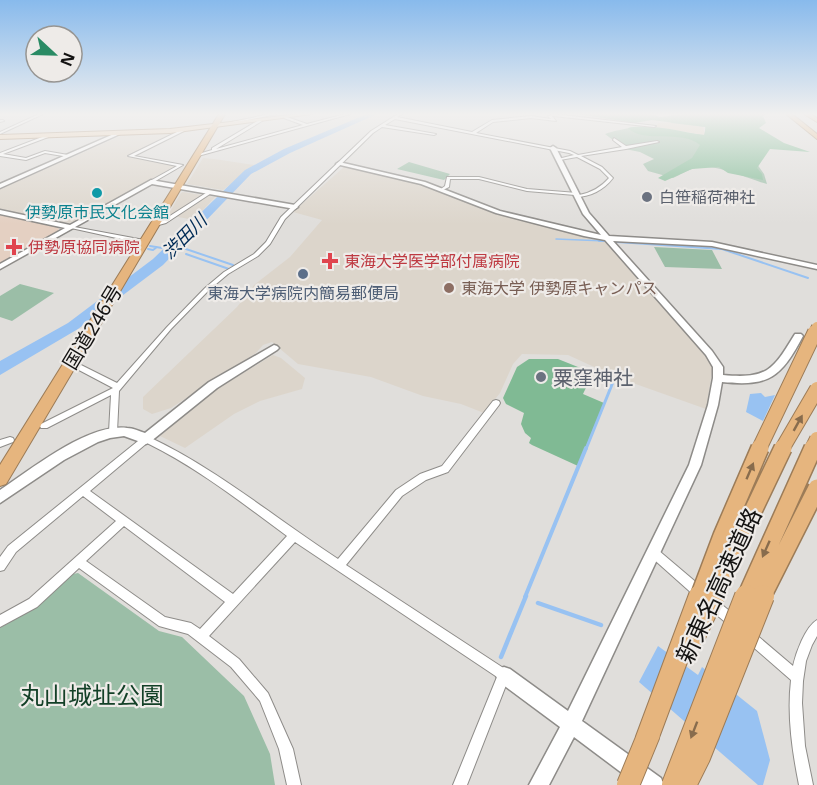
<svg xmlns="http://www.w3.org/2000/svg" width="817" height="785" viewBox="0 0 817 785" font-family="'Noto Sans','Noto Sans JP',sans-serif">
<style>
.built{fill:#dcd5cb}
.industrial{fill:#dfd3bf}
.medical{fill:#e4d0c2}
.green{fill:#9bbea7}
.forest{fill:#80ba94}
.water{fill:#98c2f2}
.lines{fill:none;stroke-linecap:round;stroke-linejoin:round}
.stream-far4{stroke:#98c2f2;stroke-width:1.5}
.stream-far3{stroke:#98c2f2;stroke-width:2}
.stream-far2{stroke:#98c2f2;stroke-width:3}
.stream-far1{stroke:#98c2f2;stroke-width:4}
.stream{stroke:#98c2f2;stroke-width:4.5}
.river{fill:#98c2f2;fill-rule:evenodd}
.street-casing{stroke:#8e8c89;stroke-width:2}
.secondary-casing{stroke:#8e8c89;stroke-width:3}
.primary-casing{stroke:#9c7c58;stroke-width:2}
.highway-casing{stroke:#9c7c58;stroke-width:2}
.street{fill:#fff;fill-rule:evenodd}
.secondary{fill:#fff;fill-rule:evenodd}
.primary{fill:#f0d3b2;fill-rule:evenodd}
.highway{fill:#e6b57e;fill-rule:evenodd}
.highway-bridge-far3-casing{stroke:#9c7c58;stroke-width:12;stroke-linecap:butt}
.highway-bridge-far2-casing{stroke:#9c7c58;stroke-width:16;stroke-linecap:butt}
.highway-bridge-far1-casing{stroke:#9c7c58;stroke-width:20;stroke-linecap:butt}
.highway-bridge-casing{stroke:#9c7c58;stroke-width:24;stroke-linecap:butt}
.highway-bridge-far3{stroke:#e6b57e;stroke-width:10}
.highway-bridge-far2{stroke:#e6b57e;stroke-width:14}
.highway-bridge-far1{stroke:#e6b57e;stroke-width:17}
.highway-bridge{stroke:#e6b57e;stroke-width:22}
.oneway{fill:#886c4d}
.culture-dot{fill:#0f9aa8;stroke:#eeebe8;stroke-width:2}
.worship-dot{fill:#6b7280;stroke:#eeebe8;stroke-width:2}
.health-dot{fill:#e0444e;stroke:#eeebe8;stroke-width:2}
.service-dot{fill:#5c6f8a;stroke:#eeebe8;stroke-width:2}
.education-dot{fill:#8d6e63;stroke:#eeebe8;stroke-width:2}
.labels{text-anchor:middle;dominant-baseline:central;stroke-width:4.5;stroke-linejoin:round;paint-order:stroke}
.far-worship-label{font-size:16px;fill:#5b616d;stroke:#eeebe8;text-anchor:start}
.far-culture-label{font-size:16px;fill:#0d838f;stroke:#eeebe8}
.far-health-label{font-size:16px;fill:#be3a42;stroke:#eeebe8;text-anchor:start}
.far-education-label{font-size:16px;fill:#785e54;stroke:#eeebe8;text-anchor:start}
.far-service-label{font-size:16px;fill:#4e5e75;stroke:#eeebe8}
.far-water-label{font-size:18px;font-style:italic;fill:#002c57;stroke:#eeebe8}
.street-label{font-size:20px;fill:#141312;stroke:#eeebe8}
.worship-label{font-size:20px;fill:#5b616d;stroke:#eeebe8;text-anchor:start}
.near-street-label{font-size:24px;fill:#141312;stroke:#eeebe8}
.near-park-label{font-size:24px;fill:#134027;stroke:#eeebe8}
</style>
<rect width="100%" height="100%" fill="#e0dedb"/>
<!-- built -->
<path class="built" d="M180,132l-51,24 47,10 -103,56 -4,1 -69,-14v-20l123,-54z
M203,158l11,1 40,6 -31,25 -36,-6z
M344,167l80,17 85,33 98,23 100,117 6,10 -7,42 -90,-32 -48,-22 -46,-1 -9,10 -13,29 -16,20 -23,-9 -38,-8 -52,-19 -73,-13 -26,-22 -9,3 -7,8 -85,55 -19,6 -9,-5v-12l94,-90 17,-22 36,-28 32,-37 -29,-8z
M181,193l2,-1 32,5 -21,23 -26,-5z
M273,355l8,3 24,20 -3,11 -42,12 -26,13 -49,34 -25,-12 49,-42z"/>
<!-- industrial -->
<path class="industrial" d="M672,122l31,4 2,9 -49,-8 2,-4z"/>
<!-- medical -->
<path class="medical" d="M0,215l59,12 -1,4 -58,32z"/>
<!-- green -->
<path class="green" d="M672,121l35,4 46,28 -1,4 12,17 3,10c-18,-5 -55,-22 -72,-16 -8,2 -15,7 -22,10l-25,-7 -5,-7 11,-5 -14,-7 -15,-3 -20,-15c10,-4 18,-4 27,-7l73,8v-8l-34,-4z
M409,162l41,12 -6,6 -47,-11z
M654,247l58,3 10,19 -57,-2z
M20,284l34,9 -42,28 -12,-4v-21z
M78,573l81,58 23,6 62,59 26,58 5,31h-275v-157l37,-22 36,-32z"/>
<!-- forest -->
<path class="forest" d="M552,114h98l10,3 24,-3h81l-2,2 3,7 -7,5 25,15 26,9 -40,-3 -13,19 5,6 1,6 -35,-7 -9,-6 -27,2 -27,12 -7,-3 34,-20 8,-13c-19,-16 -56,-1 -72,-17 24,-5 52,4 76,7l2,-8 -54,-7 -18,3 -57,-9z
M529,359h29l35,14 -10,21 21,9 -26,63 -46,-21 -3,-2 2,-5 -6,-5 -4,-9 3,-11 -18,-9 -3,-6 14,-31z"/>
<!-- water -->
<path class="water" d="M761,393l4,4 10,-2 -12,26 -17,-9 4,-18z
M658,646l40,29 4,-8 55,44 13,49 -7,25h-5l-119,-103z"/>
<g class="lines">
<!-- stream-far4 -->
<path class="stream-far4" d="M556,239l50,2
M617,242h4"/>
<!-- stream-far3 -->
<path class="stream-far3" d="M599,241h7
M617,242l105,7 86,29
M150,246l12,2
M174,248h5
M183,248l50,17
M148,249l5,1 4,-3
M186,254l43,15"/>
<!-- stream-far2 -->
<path class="stream-far2" d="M586,449l27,-67"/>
<!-- stream-far1 -->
<path class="stream-far1" d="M525,597l61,-149"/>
<!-- stream -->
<path class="stream" d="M538,603l63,22
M501,657l25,-61"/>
<!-- river -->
<path class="river" d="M367,114h10l-87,39 -39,21 -88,91 -85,64 -78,46v-14l68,-38 85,-64 92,-89 39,-21z"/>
<!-- street casing -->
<g class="street-casing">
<path id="street" d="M39,114h4l-43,20v-2z
M270,114h6l-42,9 -2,-1z
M345,114h5l-152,42 -3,-1 17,-5v-2l47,-28 3,1 -46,28 87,-24 -19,-7v-2l23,8z
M398,114h4l-5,3 75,15 20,-12 39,-4 20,3 -3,-3 6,-2 102,12 -2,1 -100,-11h-2l4,5 -25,-3 -38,4 -17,11 94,18 8,4 44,-8 -9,-7 1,-2 12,8 31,-5 2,1 -33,7 -45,7 21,11 11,11c-9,12 -23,19 -38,19v-2l-48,-4 -48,-12h-29l-1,8 -6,3 -2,-1 4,-3 2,-9h32l48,12 50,4 2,2c12,-2 22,-8 30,-17l-9,-9 -23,-12 -17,3 -2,-1 16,-4 -5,-2 -174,-34 -10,6 51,9 -2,1 -52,-8 -9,6 -88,86 -15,25 -12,12 -30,18 -19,16 -38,39 -52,62 -2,41 -1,2 -3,1 -3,-1 -1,-2 2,-37 -64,33h-6l-1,-2 1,-2 72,-36 -36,-19 -11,-1 -1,-2 1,-2 15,1 36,18 50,-56 38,-39 19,-16 30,-18 12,-12 15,-25 90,-86z
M0,120h3l1,1 -4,1z
M185,128l3,1 -54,27 49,9 -31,18h-2v-2l27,-15 -49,-10z
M50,134l1,2 -48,18 23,4 19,-7 23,4 1,2 -24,-4 -19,7 -26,-4v-3z
M209,191l4,1 -47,31 -11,3 -2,-1 9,-4z
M69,226l75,14 3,2 -3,2 -73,-16h-2z
M496,400l3,1 1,2 -1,2 -51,67 -22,8 -24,16 -56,69 162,106 2,4 -43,110h-14l44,-108 -202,-135 -86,94 30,23 29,34 25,56 8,36h-14l-8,-36 -19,-48 -29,-34 -43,-33 -29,-8 -80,-58 -42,39 -37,20v-12l29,-16 87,-78 -33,-25 -67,56 -12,18 -4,1v-14l8,-11 135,-109 3,-1 3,1c68,32 126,81 189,122l58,-69 24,-16 22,-8 51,-65zM147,443c51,25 95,60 140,93l-54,58 -143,-103zM124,526l101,76 -25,27 -9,-6 -26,-6 -79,-56z
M10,437l3,1 1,2 -1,2 -13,5v-7z
M654,548l4,2 46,39 1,4 -1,4 -4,1 -4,-1 -46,-41 -1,-3 1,-3z
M711,598l4,1 23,19 2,4 -2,4 -4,2 -4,-2 -23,-19 -1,-4 1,-4z
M817,620v16l-5,9 -6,16 -3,20 -1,22 3,43 8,39h-14c-7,-35 -12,-70 -8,-105l-46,-40 -2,-4 2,-4 4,-2 4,2 40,34c3,-13 12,-39 24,-46z"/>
</g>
<!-- secondary casing -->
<g class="secondary-casing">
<path id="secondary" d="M116,133l4,1 -120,54v-4z
M553,146l3,2 33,65 20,23 103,6 105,23v4l-105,-23 -99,-5 99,110 11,16v8c45,4 50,-5 72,-41h6l2,2c-22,41 -33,51 -81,46l-4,23 -17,60 -119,256 79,57 3,7h-26l-64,-48 -25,48h-20l31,-58 -62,-46 -2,-6 2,-6 6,-2 6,2 58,42 121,-246 19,-60 5,-27v-11l-7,-12 -101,-115 -21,-4 -88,-23 -75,-29 -85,-20 3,-2 86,20 75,29 101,24 -18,-21 -33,-66z
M151,180l144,25 3,2 -3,2 -143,-25 -152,85v-5l65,-36 -65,-14v-4l70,15z
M274,345l3,1 2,2 -2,2 -60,38 -67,54 -4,2 -22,-8 -14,2 -12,4 -34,18 -64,43v-13c32,-21 88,-67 127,-62 6,0 12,3 18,5l64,-51z"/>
</g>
<!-- primary casing -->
<g class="primary-casing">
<path id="primary" d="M298,114h14l-142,19 -170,6v-4l170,-6z"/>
</g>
<!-- highway casing -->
<g class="highway-casing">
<path id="highway" d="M219,114h6l-219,370 -6,2v-21z
M786,114h6l25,20v5z
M804,114h7l6,4v4z"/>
</g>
<!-- street -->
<use href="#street" class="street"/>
<!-- secondary -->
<use href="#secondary" class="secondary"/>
<!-- primary -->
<use href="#primary" class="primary"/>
<!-- highway -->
<use href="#highway" class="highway"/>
<!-- highway-bridge-far3 casing -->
<g class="highway-bridge-far3-casing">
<path id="highway-bridge-far3" d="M814,333l3,-6"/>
</g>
<!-- highway-bridge-far2 casing -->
<g class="highway-bridge-far2-casing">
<path id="highway-bridge-far2" d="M759,449l56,-117
M782,449l35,-60
M812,449l5,-10"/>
</g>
<!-- highway-bridge-far1 casing -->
<g class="highway-bridge-far1-casing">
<path id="highway-bridge-far1" d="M699,597l23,-61 38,-88
M712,597l71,-149
M746,597l67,-149
M762,597l55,-109"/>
</g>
<!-- highway-bridge casing -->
<g class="highway-bridge-casing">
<path id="highway-bridge" d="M693,638l20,-42
M646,741l54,-145
M628,785l21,-51
M673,785l73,-189
M685,785l14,-28 64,-161"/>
</g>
<!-- highway-bridge-far3 -->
<use href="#highway-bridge-far3" class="highway-bridge-far3"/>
<!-- highway-bridge-far2 -->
<use href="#highway-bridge-far2" class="highway-bridge-far2"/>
<!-- highway-bridge-far1 -->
<use href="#highway-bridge-far1" class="highway-bridge-far1"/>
<!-- highway-bridge -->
<use href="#highway-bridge" class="highway-bridge"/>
</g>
<!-- one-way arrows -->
<defs><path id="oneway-solid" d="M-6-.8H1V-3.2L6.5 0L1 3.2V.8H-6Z" transform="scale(1.5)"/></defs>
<g class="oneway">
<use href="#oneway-solid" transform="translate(798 423) rotate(-61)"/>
<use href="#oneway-solid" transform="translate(750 471) rotate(-67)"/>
<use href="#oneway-solid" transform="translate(766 549) rotate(114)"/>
<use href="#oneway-solid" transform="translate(694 730) rotate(111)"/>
</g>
<!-- sky -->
<linearGradient id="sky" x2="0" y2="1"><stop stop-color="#88baec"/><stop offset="0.51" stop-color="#f1f0ef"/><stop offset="1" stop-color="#f1f0ef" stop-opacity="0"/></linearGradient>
<rect width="817" height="224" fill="url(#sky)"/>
<!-- markers -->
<circle class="culture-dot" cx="97" cy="193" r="6"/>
<g class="worship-dot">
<circle cx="647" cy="197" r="6"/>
<circle cx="541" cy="377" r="6"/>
</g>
<g class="health-dot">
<path d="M11 238h6v6h6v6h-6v6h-6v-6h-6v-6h6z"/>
<path d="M327 252h6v6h6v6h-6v6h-6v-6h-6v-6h6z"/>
</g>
<circle class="service-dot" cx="303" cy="274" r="6"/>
<circle class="education-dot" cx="449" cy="288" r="6"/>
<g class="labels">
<!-- far-worship labels -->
<g class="far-worship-label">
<text x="659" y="197">白笹稲荷神社</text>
</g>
<!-- far-culture labels -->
<g class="far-culture-label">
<text x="97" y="212">伊勢原市民文化会館</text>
</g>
<!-- far-health labels -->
<g class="far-health-label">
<text x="28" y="247">伊勢原協同病院</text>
<text x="344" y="261">東海大学医学部付属病院</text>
</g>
<!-- far-education labels -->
<g class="far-education-label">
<text x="461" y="288">東海大学 伊勢原キャンパス</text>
</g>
<!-- far-service labels -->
<g class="far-service-label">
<text x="303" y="293">東海大学病院内簡易郵便局</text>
</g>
<!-- far-water labels -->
<g class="far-water-label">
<text transform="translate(184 236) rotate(-45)">渋田川</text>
</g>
<!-- street labels -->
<g class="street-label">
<text transform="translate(92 327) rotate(-59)">国道246号</text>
</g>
<!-- worship labels -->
<g class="worship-label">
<text x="553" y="377">粟窪神社</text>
</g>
<!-- near-street labels -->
<g class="near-street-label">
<text transform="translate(718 585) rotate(-65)">新東名高速道路</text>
</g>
<!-- near-park labels -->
<g class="near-park-label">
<text x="92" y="694">丸山城址公園</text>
</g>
</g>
<!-- north arrow -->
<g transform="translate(54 54) rotate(112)"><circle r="28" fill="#eeebe8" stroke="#979592" stroke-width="1.5"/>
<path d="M0-4.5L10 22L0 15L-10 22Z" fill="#2a8b64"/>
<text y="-9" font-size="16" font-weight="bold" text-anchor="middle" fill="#141312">N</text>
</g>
</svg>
